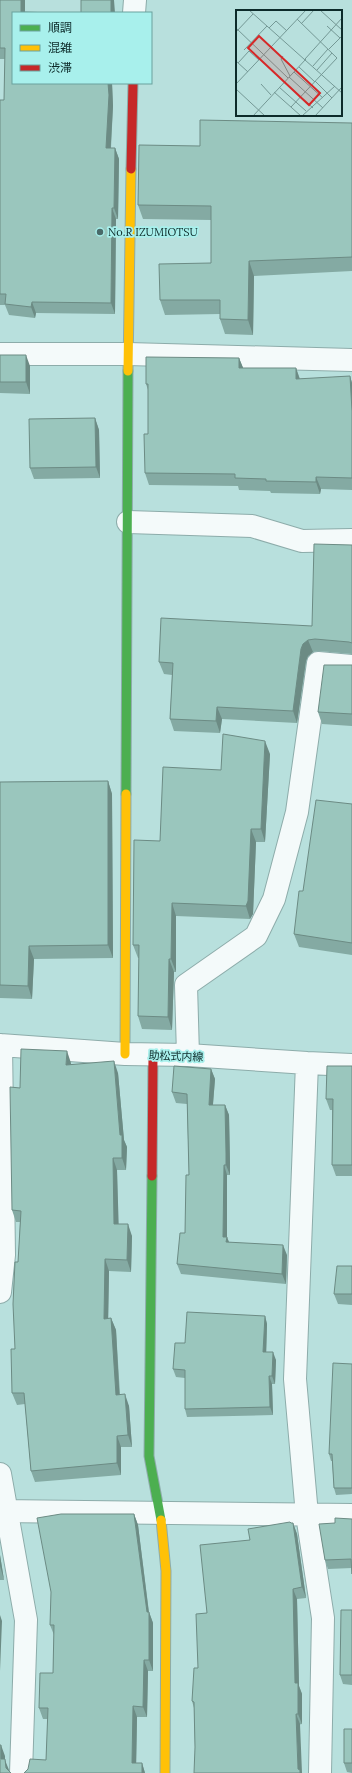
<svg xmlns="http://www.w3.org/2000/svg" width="352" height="1773" viewBox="0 0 352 1773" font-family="Lora,'Noto Sans JP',serif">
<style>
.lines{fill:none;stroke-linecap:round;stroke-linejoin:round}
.street-casing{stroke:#8dacaa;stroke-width:24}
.fast-casing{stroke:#8dacaa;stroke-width:11}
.slow-casing{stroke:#8dacaa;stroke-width:11}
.jam-casing{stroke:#8dacaa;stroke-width:11}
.street{stroke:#f4fafa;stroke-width:22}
.fast{stroke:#4caf50;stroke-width:9}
.slow{stroke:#ffc107;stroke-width:9}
.jam{stroke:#c62828;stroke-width:9}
.wall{fill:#84aaa3}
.shaded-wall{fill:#6c8b84}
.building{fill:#9ac6bd;stroke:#6c8b84}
.poi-dot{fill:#496a69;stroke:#a8f0ec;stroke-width:1.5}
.labels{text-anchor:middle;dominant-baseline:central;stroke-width:3.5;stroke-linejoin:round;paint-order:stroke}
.poi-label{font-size:11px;fill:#0d2b2a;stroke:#a8f0ec;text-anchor:start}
.street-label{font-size:11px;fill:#0d2b2a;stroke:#a8f0ec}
.inset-road{fill:none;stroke:#749895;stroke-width:1}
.view{fill:#d62828;fill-opacity:0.15;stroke:#d62828;stroke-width:2}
.inset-edge{fill:none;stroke:#0d2b2a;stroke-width:2}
</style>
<rect width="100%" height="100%" fill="#b8e0dd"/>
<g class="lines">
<!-- street casing -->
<g class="street-casing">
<path id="street" d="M134,13l1,-13
M0,354h128l224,6
M128,522l124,4 50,15 50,-1
M0,1045l125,9 63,1 119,8 45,2
M188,1055l-2,-70 70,-49 18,-37 23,-87 21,-149 34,3
M307,1063l-12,316 12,136 16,103 -3,155
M0,1292l4,-37 -3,-210
M0,1474l26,146 -5,153
M0,1511l352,4"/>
</g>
<!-- fast casing -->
<g class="fast-casing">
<path id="fast" d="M126,794l2,-423
M152,1176l-3,280 12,64"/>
</g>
<!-- slow casing -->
<g class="slow-casing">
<path id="slow" d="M128,371l3,-202
M125,1054l1,-260
M161,1520l5,51 -1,202"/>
</g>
<!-- jam casing -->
<g class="jam-casing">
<path id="jam" d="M131,169l2,-86
M152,1176l1,-121"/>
</g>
<!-- street -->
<use href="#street" class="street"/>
<!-- fast -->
<use href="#fast" class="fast"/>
<!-- slow -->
<use href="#slow" class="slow"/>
<!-- jam -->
<use href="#jam" class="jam"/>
</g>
<!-- wall -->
<path class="wall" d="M0,0h25v12l-12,71h99l1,23 -2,42h4l4,11 -1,60h-2l-1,95 -79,-1 -1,5 -26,-3 -4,-10h-5v-205h4l1,-41h-5z
M352,123v148l-98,5 -1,59 -28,-1 -5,-15v-5l-55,1 -5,-15 51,-37v-43l-68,-1 -5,-14 62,-59z
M0,355l30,11v28l-30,-1z
M239,358l4,10h53l4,11 50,-3 2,7v107l-31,-1 -1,5 -49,-1 -1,-2 -31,-1 -1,-4 -89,-1 -4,-12 3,-39v-44l-2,-6z
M95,418l4,12 1,48 -66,1 -4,-11z
M352,545v109l-33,-3 -6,1 -5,4 -2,5 -9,62 -75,-4 -2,14 -46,-2 -4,-12 2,-44 -8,-1 -5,-12 153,-36z
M352,665v61l-30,-2 -4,-12z
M270,754l-5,88h-9l-3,72 -3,5 -74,-3v56h-2l-2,58 -30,-1 -4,-13 1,-58h-1l-5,-13 27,-104 61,-71z
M108,781l4,13 1,164 -79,1 -2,40 -32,-1v-216z
M352,804v151l-53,-8 -5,-13 9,-43z
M71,1063v1l47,9 6,67 3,7 -1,23h-9l1,54 14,12 -1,36 -22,-1 -1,47h3l5,12 4,64 9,12 3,41h-11v28l-86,7 -4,-11 -6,-67 -8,1 -5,-12 3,-44 5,-127h-4l-4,-12 8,-122z
M352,1066v110h-16l-4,-11v-55h-2l-4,-11z
M211,1069l4,10 -2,26h12l4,10 1,48v12h-3v62l2,5 58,13 -1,29 -105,-10 -4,-10 8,-31 4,-58 -2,-71 -11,-1 -4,-11z
M352,1266v39l-14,-1 -4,-10z
M265,1316l2,8 -1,28 10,8 -1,24h-3l1,31 -86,2 -2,-8v-31l-9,-1 -3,-8z
M352,1364v130l-16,1 -2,-7 -2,-27h-1l-2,-7z
M134,1514l4,11 11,87 4,11v48h-5l-1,46h-10l-1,46h6l3,10h-121l22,-13 2,-41h-5l-4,-11 14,-35 1,-38 -4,-10z
M352,1519v49l-24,1 -3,-9 10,-37z
M291,1523h2l4,11 9,64 -9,1 2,87 3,8v30l-107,23 -1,-39 -2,-7 6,-33 9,-55 43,-73z
M0,1555l4,25h-4z
M352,1610v75l-9,-1 -3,-9z
M352,1729v44l-5,-1 -3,-9z"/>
<!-- shaded-wall -->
<path class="shaded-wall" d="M21,0h4v13l-4,-1z
M111,0h3l1,13h-4z
M108,83h4l1,23 -3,53 -4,-11z
M115,148l4,11 -1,60 -4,-11z
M112,208l4,11 -1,95 -4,-11z
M249,261l5,15 -1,59 -5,-15z
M32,302l4,11 -1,5 -4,-11z
M26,355l4,11v28l-4,-12z
M239,358l5,12 -5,-2z
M296,368l4,12 -4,-1z
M350,376l2,7v28z
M95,418l4,12 1,48 -4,-11z
M316,477l5,12 -1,5 -4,-12z
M308,640l5,12 -5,4 -2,5 -9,62 -4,-12 8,-62 2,-5z
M217,707l5,12 -2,14 -4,-12z
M265,741l5,13 -5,88 -4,-13z
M108,781l4,13 1,164 -5,-13z
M251,829l5,13 -3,72 -3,5 -4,-13z
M172,903l4,13v56l-5,-13z
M29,946l5,13 -2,40 -4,-13z
M169,959l5,13 -2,58 -4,-13z
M67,1051l4,12 -1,13 -4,-11z
M114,1061l4,12 6,67 3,7 -1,23 -4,-12z
M211,1069l4,10 -3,36 -3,-10z
M225,1105l4,10 1,48v12l-4,-10z
M113,1158l4,12 2,65 -5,-11z
M224,1165l3,10v65v-3l4,11 -8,-11z
M128,1224l4,12 -1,36 -4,-12z
M283,1245l4,10 -1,29 -4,-10z
M105,1259l4,12 -1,59 -4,-11z
M265,1316l2,8 -1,36 -3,-8z
M111,1318l5,12 4,76 -4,-11z
M273,1352l3,8 -1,24 -3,-8z
M269,1376l3,8 1,31 -3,-8z
M125,1394l4,12 3,41 -4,-12z
M117,1436l4,11v28l-4,-12z
M134,1514l4,11 11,89v-2l4,11v48l-4,-11 -2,-48z
M293,1523l4,11 9,64 -4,-11z
M0,1555l4,25 -4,-14z
M293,1589l4,10 2,87 3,8v30l-4,-10 -3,-31z
M0,1615l2,6 -2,50z
M144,1660l4,11 -1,46 -4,-10z
M133,1706l4,11 -1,56 -4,-10z
M296,1714l4,10 2,49h-3l-1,-4z
M1,1745l4,11v4l4,10v3l-8,-14z
M142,1763l3,10h-3z"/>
<!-- building -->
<path class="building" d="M0,0h21v12l33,1h-41v70h95l1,12 -3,53h9l-1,60h-2l-1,95 -79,-1 -1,5 -26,-3 1,-10h-6v-194h4l1,-52h-5z
M81,0h30v13h-30z
M200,120l152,3v134l-103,4 -1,59 -28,-1v-19h-60l-1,-36 52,-1v-57l-73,-1 1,-60 61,1z
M0,355h26v27h-26z
M146,357l93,1v10h57v11l54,-3 2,35v67l-36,-1v5l-50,-1v-2l-31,-1v-4l-90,-1 -1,-39h4v-50h-2z
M95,418l1,49 -66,1 -1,-49z
M314,544l38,1v98l-3,-1 -34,-3 -7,1 -5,4 -2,5 -8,62 -76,-4 -1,14 -46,-2 3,-56 -14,-1 2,-44 151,8z
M324,665h28v49l-34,-2z
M223,734l42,7 -4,88h-10l-3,72 -2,5 -74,-3 -1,56h-2l-1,58 -30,-1 1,-71h-6l1,-105 26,1 3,-74 58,3z
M108,781v164l-79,1 -1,40 -28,-1v-203z
M316,800l36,4v139l-58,-9 5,-43h4z
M21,1049l46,2 -1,14 48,-4 6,74h2v23h-9l1,66h14l-1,36 -22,-1 -1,60 7,-1 5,77 9,-1 3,41 -11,1v27l-86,8 -7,-78h-12l-1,-44h4l-2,-45 2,-42h3l3,-51 -9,-1 -2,-123 10,1z
M174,1066l37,3 -2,36h16l1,48v12h-2l-1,72h4l-1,5 57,3 -1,29 -105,-10 3,-31h5l1,-58h3l-2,-81 -15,-2z
M327,1066h25v99h-20l1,-66h-7z
M337,1266h15v28h-18z
M187,1312l78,4 -2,36h10l-1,24h-3l1,31 -85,2v-39l-12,-1 2,-26h10z
M333,1363l19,1v124h-18l-2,-34h-3z
M61,1514h73l13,98h2v48h-5l-1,47 -10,-1 -1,57h10v10h-118l4,-4 2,-10 16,1 2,-52h-9l1,-35h13l1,-48h-4l1,-33 -14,-74z
M335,1518l17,1v55l-1,-15 -26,1 -6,-36 16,-1z
M290,1522l1,1h2l9,64 -9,2 2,94h3v31h-2l2,55 2,1v3h-106l1,-26 -1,-45 -2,-1 2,-33h4l-2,-54 11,-1 -7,-68 50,-5 -2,-11z
M341,1610h11v65h-12z
M344,1729h8v34h-8z
M0,1745h1v14h4l1,9 5,5h-11z"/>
<!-- markers -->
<circle class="poi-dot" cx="100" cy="232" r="4"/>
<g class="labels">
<!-- poi labels -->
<g class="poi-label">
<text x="108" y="232">No.R IZUMIOTSU</text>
</g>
<!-- street labels -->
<g class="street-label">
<text transform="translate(176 1056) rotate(2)">助松式内線</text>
</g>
</g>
<!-- overview -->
<g transform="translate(236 10)">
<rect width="106" height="106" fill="#b8e0dd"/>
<path class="inset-road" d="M13,0l93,83M84,0l22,20M65,14l13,-14M91,16l13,12M0,18l52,50M33,18l7,-7 11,10M0,22l17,-18M93,39l13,-13M8,40l23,-24M47,46l-2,3 9,17M69,49l37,-41M0,51l12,11M2,53l11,-12 10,9M77,56l15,-17M63,57l16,15M81,60l15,-17M58,62l29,26M53,67l34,31M79,71l17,17M48,72l29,26M0,74l70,-74M25,74l10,11M43,77l27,24M0,79l29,27M38,82l27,24M55,97l46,-49 -40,-39M17,106l53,-57M66,106l33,-30M79,106l27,-29"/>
<path class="view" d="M23,26l61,57 -11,12 -61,-57z"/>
<rect width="106" height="106" class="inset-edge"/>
</g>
<!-- legend -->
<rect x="12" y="12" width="140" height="72" fill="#a8f0ec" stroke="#6aa19e"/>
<rect x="20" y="25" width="20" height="6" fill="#4caf50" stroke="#6aa19e"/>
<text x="48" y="32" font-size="12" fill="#0d2b2a">順調</text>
<rect x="20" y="45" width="20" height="6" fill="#ffc107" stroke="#6aa19e"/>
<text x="48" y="52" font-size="12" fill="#0d2b2a">混雑</text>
<rect x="20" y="65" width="20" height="6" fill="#c62828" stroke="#6aa19e"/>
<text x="48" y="72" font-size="12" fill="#0d2b2a">渋滞</text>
</svg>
